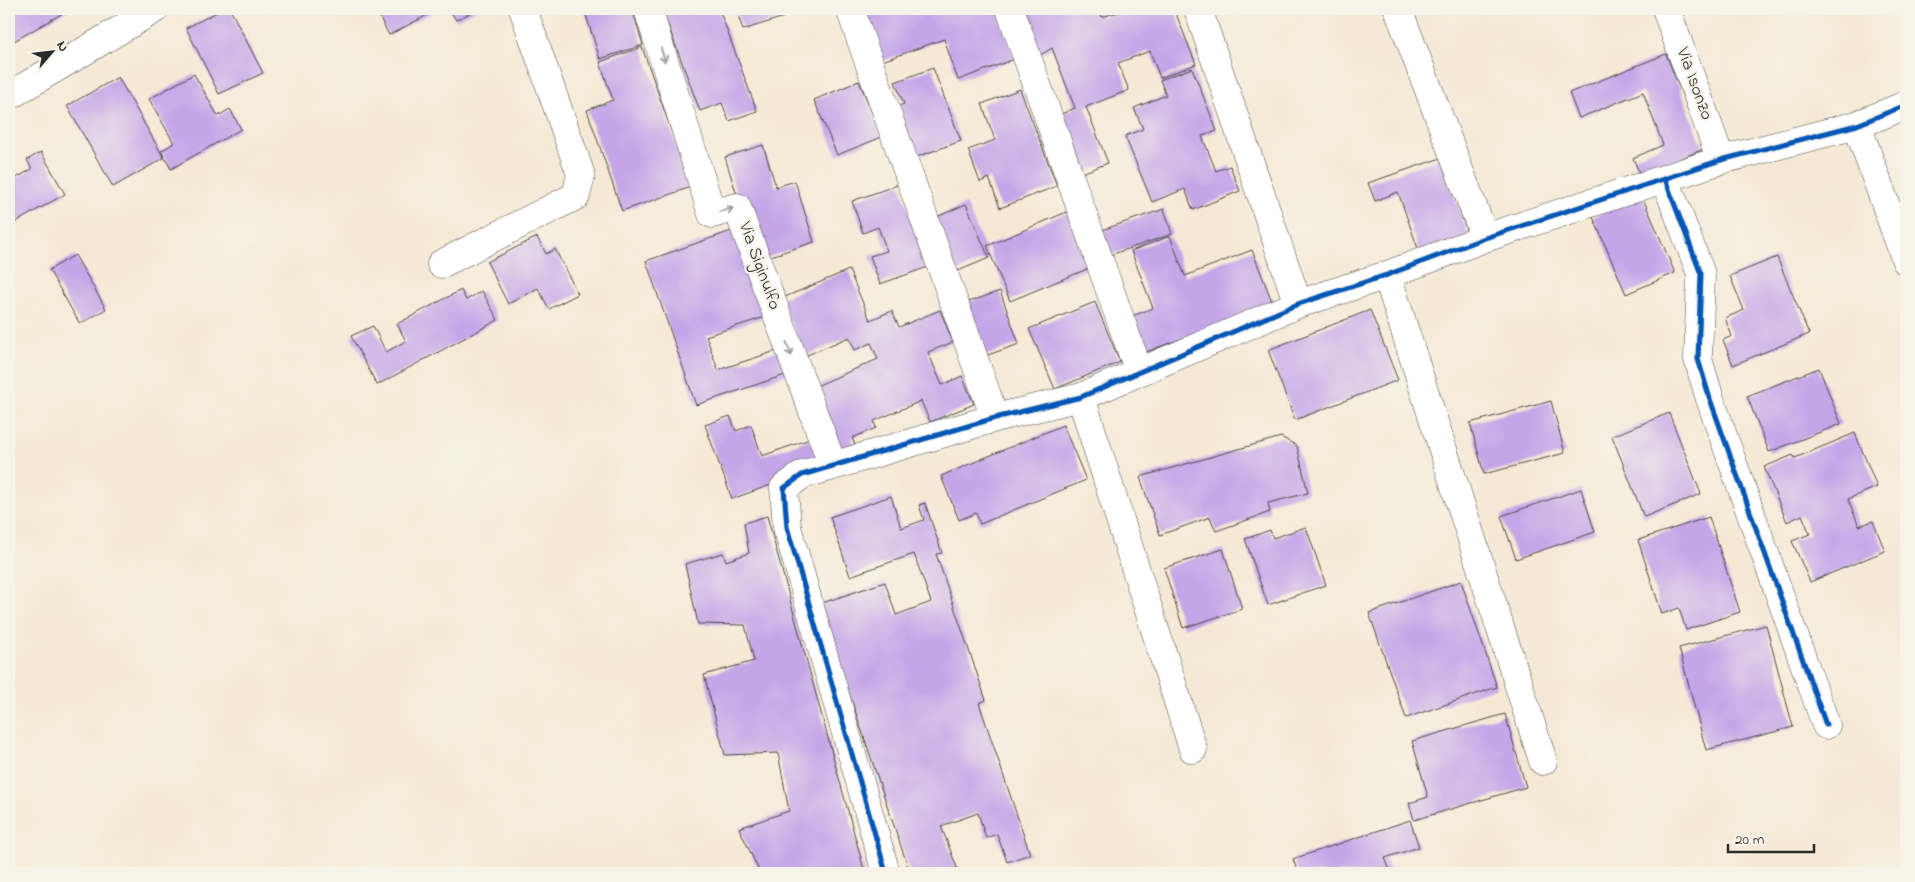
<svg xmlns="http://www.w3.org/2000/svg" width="1915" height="882" viewBox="0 0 1915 882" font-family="'Indie Flower',sans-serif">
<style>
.building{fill:#c4a6e8}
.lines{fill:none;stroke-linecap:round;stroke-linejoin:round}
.minor-casing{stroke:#494844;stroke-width:29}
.minor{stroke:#fff;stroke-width:28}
.cycleway-casing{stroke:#f7f3e8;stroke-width:8}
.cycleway{stroke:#0057b8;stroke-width:5}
.oneway{stroke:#a0a0a0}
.labels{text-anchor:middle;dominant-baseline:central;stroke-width:4.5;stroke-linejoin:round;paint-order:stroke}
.street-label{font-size:18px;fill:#2b2b2b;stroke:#f7f3e8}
</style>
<rect width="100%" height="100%" fill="#f7f3e8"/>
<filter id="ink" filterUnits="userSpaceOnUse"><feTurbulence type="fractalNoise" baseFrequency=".02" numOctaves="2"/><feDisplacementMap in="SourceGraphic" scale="10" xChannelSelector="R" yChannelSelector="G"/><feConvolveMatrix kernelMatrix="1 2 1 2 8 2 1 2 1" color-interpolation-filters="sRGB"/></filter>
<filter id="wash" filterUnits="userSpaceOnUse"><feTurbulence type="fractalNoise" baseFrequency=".0096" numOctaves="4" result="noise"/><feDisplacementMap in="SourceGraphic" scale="20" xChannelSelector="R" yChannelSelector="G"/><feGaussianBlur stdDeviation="1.12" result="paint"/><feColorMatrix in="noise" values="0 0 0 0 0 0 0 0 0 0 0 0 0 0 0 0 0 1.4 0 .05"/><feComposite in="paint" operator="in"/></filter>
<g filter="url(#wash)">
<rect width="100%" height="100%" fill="#f5e9d5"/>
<g id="blocks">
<!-- building -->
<path class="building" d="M9,9h61l-61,35z
M223,9h7l33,64 -44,21 -33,-66z
M375,9h64l-50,26z
M449,9h29l-22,11z
M584,9h48l11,36 -43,14z
M662,9h57l38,102 -28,10 -7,-18 -22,8z
M736,9h52l2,6 -47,15z
M855,9h142l18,50 -57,21 -14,-41 -70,25z
M1020,9h79l3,8 26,-8h46l22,55 -36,14 -10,-27 -32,12 11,27 -43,17 22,56 -26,10 -23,-58 16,-7 -23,-60 -15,9z
M642,47l49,140 -69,24 -35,-101 26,-10 -13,-38z
M1666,54l38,95 -64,26 -7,-17 30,-13 -20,-53 -64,26 -10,-25z
M933,68l28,73 -50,18 -19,-50 12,-5 -9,-22z
M1192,68l25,63 -15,5 14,35 14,-5 10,25 -47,19 -8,-21 -33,13 -27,-66 18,-7 -9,-21 32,-13 -6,-15z
M194,74l24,42 12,-7 11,20 -70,40 -10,-18 13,-8 -25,-44z
M118,77l46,81 -51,29 -46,-81z
M859,81l23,56 -45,18 -23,-55z
M1020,89l37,97 -57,22 -11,-30 -9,4 -12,-32 27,-10 -13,-36z
M763,145l13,42 19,-6 19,61 -46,15 -19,-23 -24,-77z
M41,152l24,42 -56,32v-44l23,-13 -5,-9z
M1441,158l30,85 -49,17 -24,-68 -23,9 -7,-18z
M900,184l28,83 -48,17 -10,-28 17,-5 -9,-24 -15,6 -11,-32z
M1642,196l33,77 -49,21 -33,-77z
M966,204l23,54 -36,15 -23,-53z
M1164,209l8,25 -62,21 -8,-25z
M1069,211l23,56 -82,34 -23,-55z
M734,230l31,87 -59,19 12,34 61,-20 9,24 -92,31 -50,-144z
M1170,236l15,40 67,-26 21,54 -127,48 -14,-36 21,-8 -22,-57z
M537,237l9,17 9,-5 23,45 -29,15 -11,-21 -30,16 -21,-42z
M75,255l31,54 -26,15 -31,-54z
M1777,257l32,77 -76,31 -10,-25 9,-4 -7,-18 19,-8 -14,-34z
M849,270l21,50 22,-9 7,16 41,-17 13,32 -25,10 14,33 20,-9 12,28 -44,18 -9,-21 -47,20 2,7 -24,10 4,9 -13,6 -29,-66 64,-28 -7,-16 -16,7 -6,-13 -44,19 -25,-57z
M461,290l5,10 16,-9 16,29 -121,65 -26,-49 22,-10 13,26 20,-11 -9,-17z
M1000,291l19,53 -37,13 -19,-53z
M1095,302l25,60 -65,27 -26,-60z
M1370,310l28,70 -103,40 -27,-70z
M1819,368l22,56 -72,28 -22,-56z
M1551,401l14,52 -81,21 -14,-51z
M1669,413l32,81 -57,23 -32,-81z
M730,416l6,15 15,-6 11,31 48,-17 10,28 -88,32 -27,-74z
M1063,425l23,55 -106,44 -4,-11 -17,7 -18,-44z
M1855,433l22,54 -29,12 11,27 14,-5 12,30 -75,31 -18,-41 18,-7 -8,-19 -15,7 -23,-55 29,-12 2,3z
M1281,437l16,9 11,47 -40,10 2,9 -54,19 -6,-14 -50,18 -20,-58z
M1581,489l14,43 -79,27 -15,-43z
M891,496l10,32 23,-8 -5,-15 6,-2 17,50 -6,1 50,146 -7,3 51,151 -23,8 -10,-28 -11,4 -8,-25 -37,13 18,47h-49l-91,-269 66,-22 11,33 35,-13 -17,-48 -64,22 -20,-59z
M767,516l98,357h-105l-21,-45 50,-17 -11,-58 -53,2 -21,-80 50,-14 -9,-36 -47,-1 -13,-60 38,-11 3,8 23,-8 -5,-30z
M1709,517l31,95 -54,18 -7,-22 -17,6 -24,-74z
M1306,527l20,58 -58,20 -23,-66 25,-9 3,8z
M1223,549l19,60 -59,19 -19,-60z
M1461,581l36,106 -91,31 -37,-105z
M1766,625l27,102 -87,23 -27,-102z
M1505,714l21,73 -112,33 -5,-17 19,-6 -16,-56z
M1410,820l9,27 -34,11 6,15h-93l-5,-14z"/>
</g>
</g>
<g filter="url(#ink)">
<use href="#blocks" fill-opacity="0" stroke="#494844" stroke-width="1"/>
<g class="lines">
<!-- minor casing -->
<g class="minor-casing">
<path id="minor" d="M648,9l64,205 25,-7 96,259
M850,9l145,409
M1010,9l129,363
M1198,9l100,295
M1398,9l87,229
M1666,9l55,151
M9,96l146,-87
M1857,125l49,136
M1665,179l36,95 -3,85 12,40 116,326
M441,264l135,-68 5,-21 -58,-166
M1387,275l156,486
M1081,397l112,352
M886,873l-99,-346 -3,-39 18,-13 193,-57 86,-21 217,-93 89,-29 98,-37 236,-78 136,-35 49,-20"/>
</g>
<!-- minor -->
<use href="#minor" class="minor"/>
<!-- cycleway casing -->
<g class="cycleway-casing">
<path id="cycleway" d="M1665,179l36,95 -3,85 12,40 116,326
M886,873l-99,-346 -3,-39 18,-13 193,-57 86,-21 217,-93 89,-29 98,-37 236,-78 136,-35 49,-20"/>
</g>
<!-- cycleway -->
<use href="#cycleway" class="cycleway"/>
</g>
<!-- one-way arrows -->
<defs><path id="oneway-shaft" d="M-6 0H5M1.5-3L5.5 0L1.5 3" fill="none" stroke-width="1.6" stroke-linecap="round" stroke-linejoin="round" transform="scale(1.25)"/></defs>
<g class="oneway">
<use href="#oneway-shaft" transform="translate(663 55) rotate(73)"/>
<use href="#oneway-shaft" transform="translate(726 210) rotate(-15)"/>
<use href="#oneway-shaft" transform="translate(789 349) rotate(70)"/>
</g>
</g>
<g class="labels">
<!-- street labels -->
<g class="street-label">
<text transform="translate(1694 84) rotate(70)">Via Isonzo</text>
<text transform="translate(759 266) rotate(70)">Via Siginulfo</text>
</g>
</g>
<!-- margin -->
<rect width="1915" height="882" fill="none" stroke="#f7f3e8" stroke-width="30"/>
<!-- north arrow -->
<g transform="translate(52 52) rotate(62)" stroke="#f7f3e8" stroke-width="4" paint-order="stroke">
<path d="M0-4L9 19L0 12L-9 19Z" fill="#2b2b2b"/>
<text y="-8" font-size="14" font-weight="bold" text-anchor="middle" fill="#2b2b2b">N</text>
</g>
<!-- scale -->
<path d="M1728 844v8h86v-8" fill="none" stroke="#2b2b2b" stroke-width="2.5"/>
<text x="1735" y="844" font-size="15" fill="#2b2b2b" stroke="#f7f3e8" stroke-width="4" paint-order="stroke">20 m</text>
</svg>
